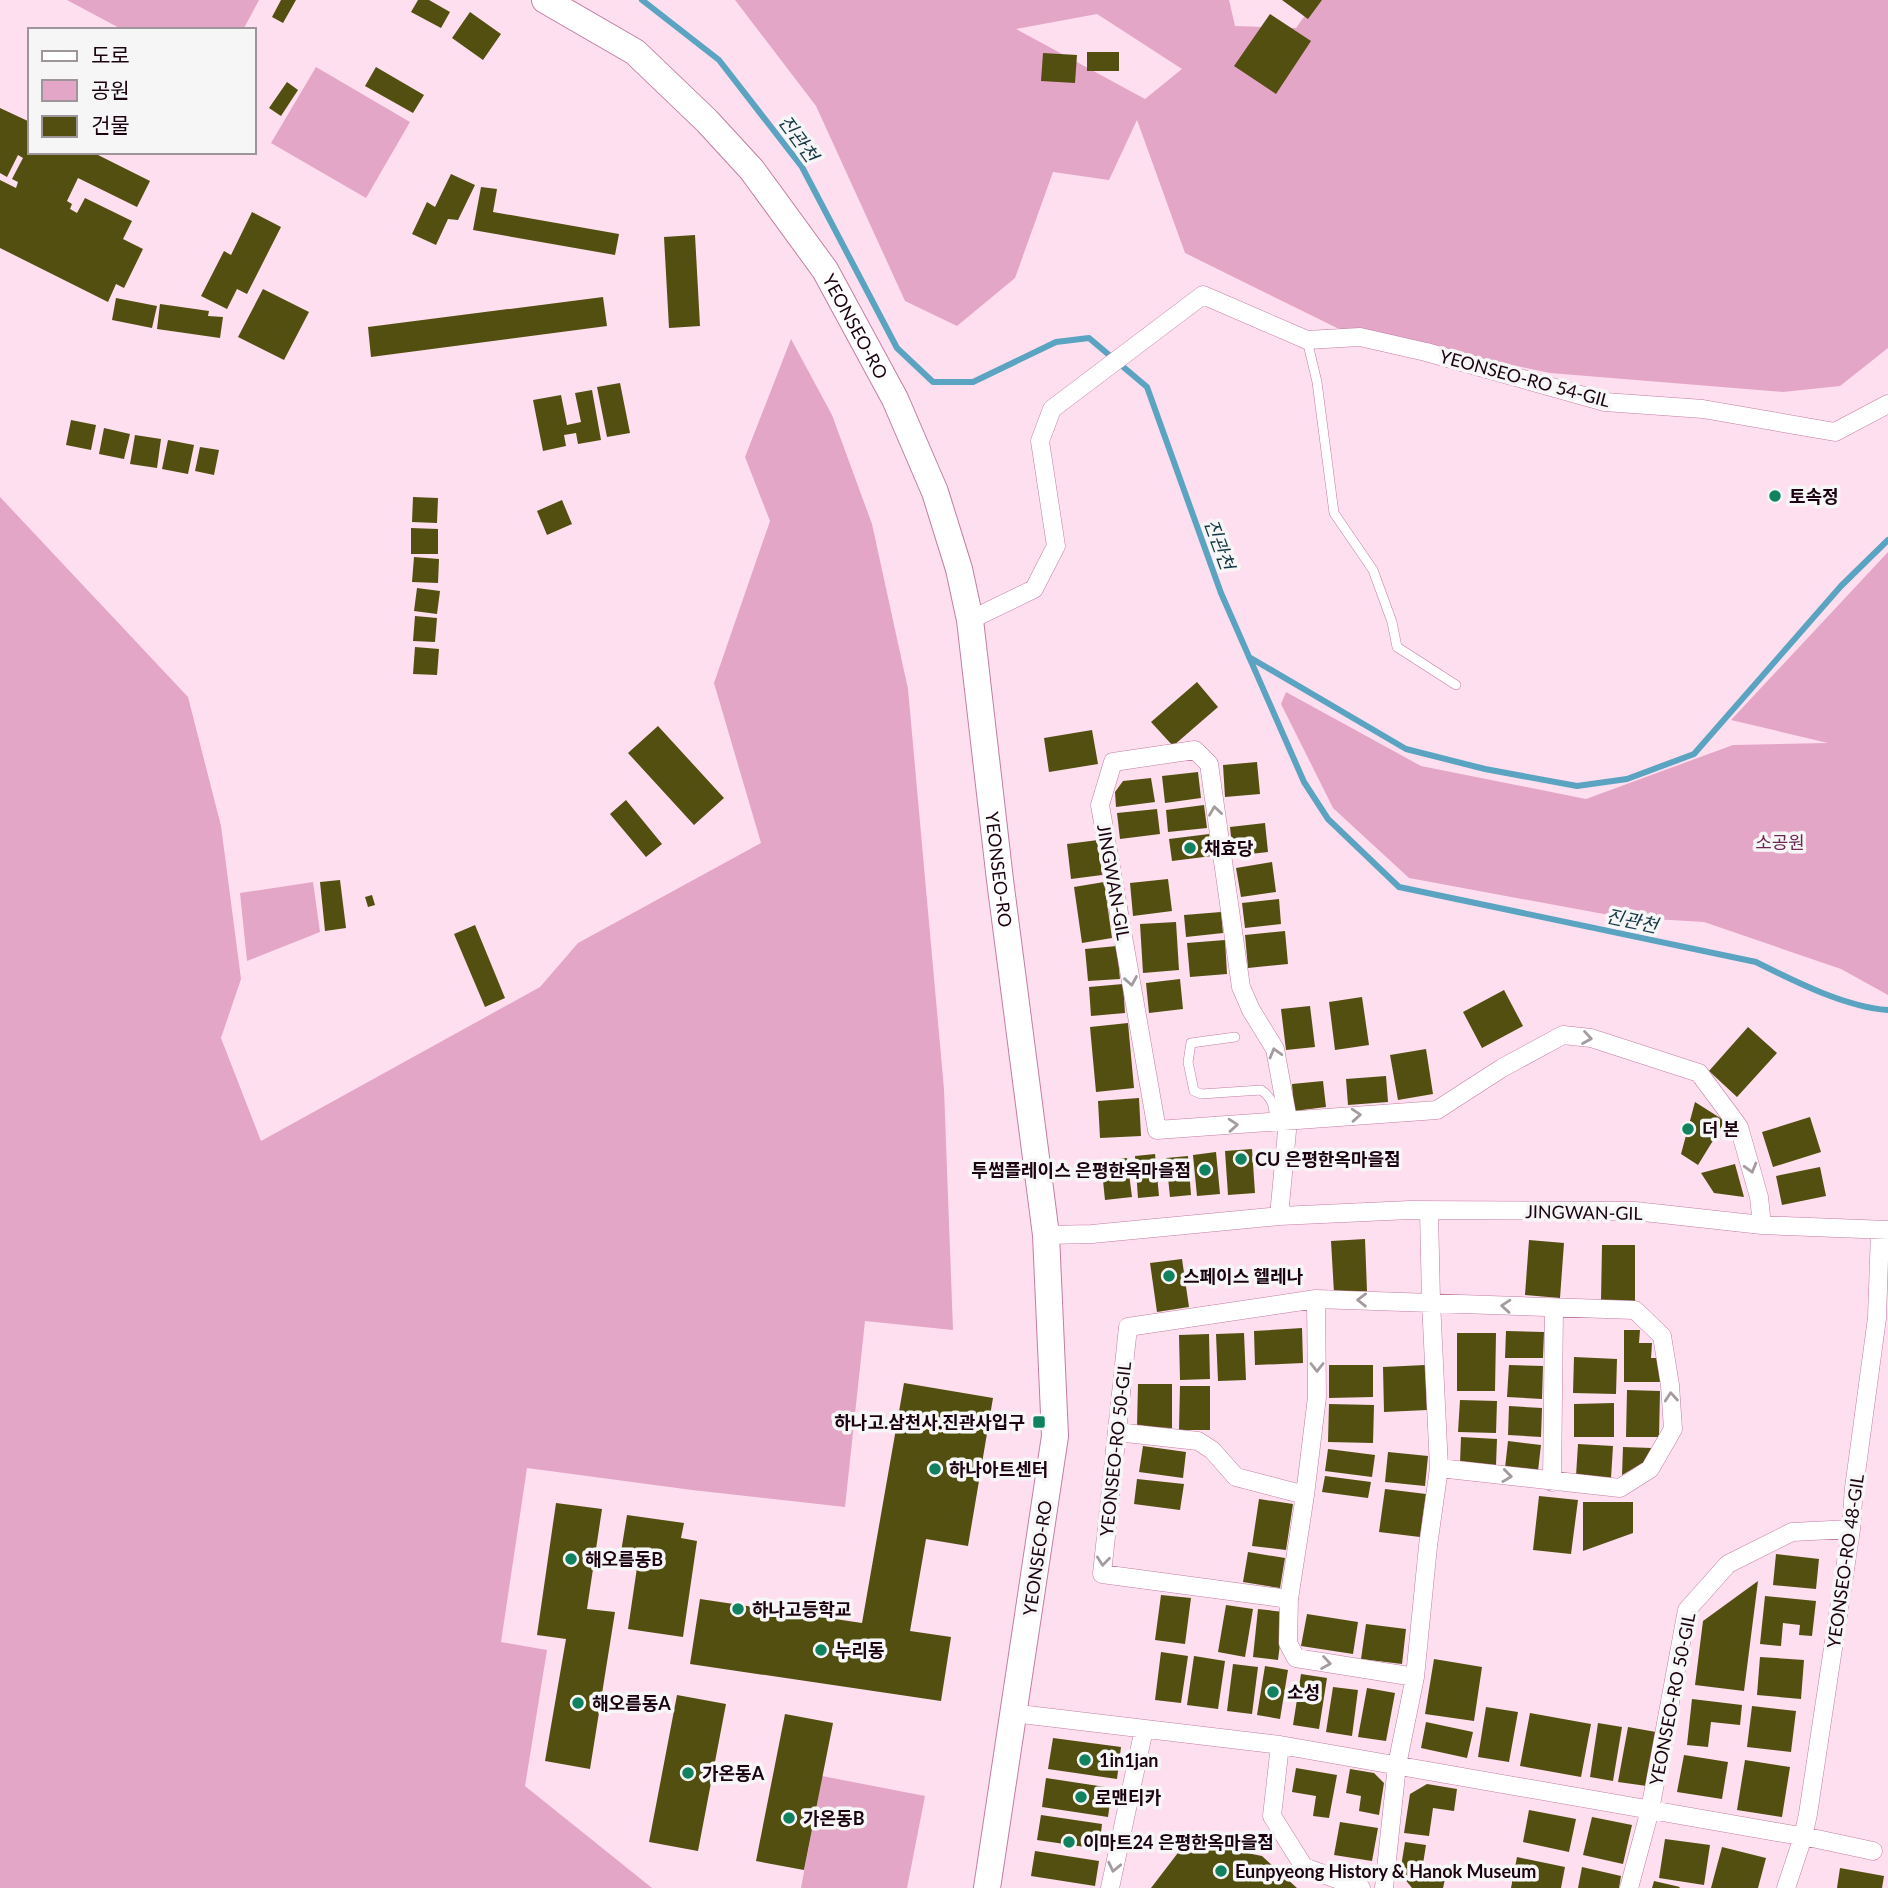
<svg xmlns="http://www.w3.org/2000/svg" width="1888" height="1888" viewBox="0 0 1888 1888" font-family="Lato,'Noto Sans KR',sans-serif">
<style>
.green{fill:#e4a6c7;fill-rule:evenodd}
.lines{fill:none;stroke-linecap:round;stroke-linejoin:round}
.stream{stroke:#5aa3c1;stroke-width:6}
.building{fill:#524f11}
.lane-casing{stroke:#c37da4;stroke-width:10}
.street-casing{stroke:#c37da4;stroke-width:19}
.secondary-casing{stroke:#c37da4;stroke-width:28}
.lane{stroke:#fff;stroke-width:9}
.street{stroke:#fff;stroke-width:18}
.secondary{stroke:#fff;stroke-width:26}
.oneway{stroke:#a49aa0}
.poi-dot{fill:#118260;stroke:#f6f6f6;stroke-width:2.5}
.labels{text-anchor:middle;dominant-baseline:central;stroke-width:7;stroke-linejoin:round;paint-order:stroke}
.street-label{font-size:18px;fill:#1b0311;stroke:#f6f6f6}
.poi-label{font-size:18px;font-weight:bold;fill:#1b0311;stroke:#f6f6f6;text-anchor:start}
.park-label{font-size:18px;fill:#6d2551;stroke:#f6f6f6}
.water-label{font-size:19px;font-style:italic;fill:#153744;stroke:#f6f6f6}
</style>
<rect width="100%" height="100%" fill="#fedfef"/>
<!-- green -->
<path class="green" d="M67,0h192l-16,30h-120z
M735,0h494l6,26 61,2 20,-28h572v348l-48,38 -57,6 -233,-19 -213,-45 -152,-75 -48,-133 -28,60 -56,-8 -38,106 -58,48 -52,-25 -89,-195zM1097,14l85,55 -37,30 -129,-70z
M316,67l94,55 -44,76 -95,-55z
M791,339l41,76 40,109 36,165 36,400 9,241 -88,-9 -20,186 -153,-17 -165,-22 -26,174 46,8 -22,136 127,102h-652v-1391l188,200 33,129 20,153 -20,59 40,103 279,-154 38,-44 183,-100 -47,-160 56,-162 -25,-64z
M1888,552v443l-47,-26 -137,-47 -84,-5 -211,-39 -76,-70 -52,-104 5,-12 135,74 165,33 147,-54 95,-2 -97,-23z
M313,882l7,50 -73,29 -7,-68z
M822,1776l103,20 -18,92h-106z"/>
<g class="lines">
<!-- stream -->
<path class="stream" d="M642,0l77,60 83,107 95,181 36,34h40l83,-40 33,-4 58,49 74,206 83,189 24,37 71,68 357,75c38,19 89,45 132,48
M1249,657l157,92 79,20 92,17 50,-7 67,-25 147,-168 47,-46"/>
</g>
<!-- building -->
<path class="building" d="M281,0h15l-13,23 -11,-6z
M418,0h11l21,12 -9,16 -30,-16z
M1282,0h40l-14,19z
M470,12l31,22 -18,26 -31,-22z
M1270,14l41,27 -35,53 -42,-28z
M1087,52h32v19h-32z
M1043,53l34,2 -2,28 -34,-2z
M376,67l48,28 -11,18 -48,-27z
M287,82l11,8 -17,26 -12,-8z
M0,108l30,14v30h62l58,29 -13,26 -59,-29 -11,23 5,3 -2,5 7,4 8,-15 47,23 -9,18 20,10 -19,39 -8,-4 -8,18 -108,-54v-68l16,8 2,-6 -6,-3 11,-21 -5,-3 -11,22 -7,-4z
M451,174l24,11 -17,35 -10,-1 -12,26 -24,-11 15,-32 8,5z
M481,187l16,2 -4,23 126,22 -4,21 -142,-25z
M252,212l29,15 -34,67 -10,-5 -10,20 -26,-13 23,-45 7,4z
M695,235l5,91 -31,2 -5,-91z
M263,289l46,23 -25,48 -46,-23z
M603,297l4,29 -236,31 -3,-30z
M116,298l41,8 -5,22 -40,-8z
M160,304l49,7 -1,5 15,1 -3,21 -63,-9z
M620,383l10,50 -23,4 -10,-50z
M592,390l9,50 -23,4 -2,-11 -12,2 2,11 -23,5 -10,-51 28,-5 6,30 14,-3 -6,-29z
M71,420l25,5 -5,25 -25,-5z
M104,428l26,6 -6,25 -25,-5z
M135,435l26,4 -4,29 -27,-4z
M168,440l26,5 -6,29 -26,-5z
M200,447l19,3 -5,25 -19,-4z
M413,497l25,1 -1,25 -25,-1z
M562,500l10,24 -25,11 -10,-24z
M411,528l27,1v25h-27z
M414,557l25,2 -1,24 -26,-1z
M417,588l23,3 -3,23 -23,-3z
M415,616l22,2 -2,24 -22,-1z
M415,647l24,2 -2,26 -24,-1z
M1197,682l21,25 -45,39 -22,-24z
M658,726l66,72 -30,27 -66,-72z
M1092,730l6,34 -49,8 -5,-34z
M1257,762l3,32 -35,3 -2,-32z
M1198,772l3,26 -36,5 -3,-27z
M1151,778l4,24 -39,5 -1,-15 8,-11z
M626,800l36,44 -16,13 -36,-43z
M1204,805l3,23 -39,4 -2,-22z
M1157,809l3,25 -40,5 -3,-26z
M1265,823l3,29 -35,4 -3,-29z
M1209,834l3,22 -40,5 -3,-22z
M1098,840l4,35 -31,4 -4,-35z
M1272,862l4,30 -35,5 -5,-29z
M1168,879l4,32 -39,5 -3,-33z
M340,880l6,48 -21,3 -5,-49z
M1104,882l8,56 -30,5 -8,-56z
M372,895l3,10 -7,2 -3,-10z
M1279,899l2,25 -36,4 -3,-25z
M1221,912l2,21 -37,4 -2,-22z
M1176,922l3,48 -36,3 -3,-49z
M475,925l30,73 -20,9 -31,-73z
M1285,931l3,33 -40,4 -3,-33z
M1225,940l2,34 -37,3 -3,-34z
M1117,946l3,33 -32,2 -3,-32z
M1180,979l3,30 -34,4 -3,-30z
M1123,984l2,29 -34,3 -2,-29z
M1504,990l19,36 -41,22 -19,-36z
M1362,997l7,48 -34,5 -6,-48z
M1310,1006l5,41 -29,3 -5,-41z
M1128,1023l6,65 -38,4 -6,-65z
M1748,1027l29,26 -40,44 -28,-26z
M1426,1049l7,45 -35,6 -8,-45z
M1386,1076l2,26 -40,3 -2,-26z
M1323,1081l3,26 -32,4 -2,-27z
M1139,1098l2,38 -41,2 -2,-37z
M1695,1102l30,19 -27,44 -17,-11z
M1810,1117l11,35 -48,15 -11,-35z
M1252,1149l3,44 -27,2 -3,-44z
M1216,1152l4,42 -23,2 -4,-41z
M1155,1154l4,42 -21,2 -3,-42z
M1188,1156l3,39 -21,2 -4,-39z
M1127,1158l5,39 -27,3 -4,-39z
M1735,1164l9,33 -30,-4 -13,-20z
M1820,1167l6,29 -44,9 -6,-29z
M1365,1239l2,52 -33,2 -3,-52z
M1529,1240l35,3 -4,55 -35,-3z
M1602,1245h33v56h-34z
M1182,1259l7,48 -32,5 -7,-49z
M1302,1328l1,35 -48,2 -1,-34z
M1624,1330h16l-1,13h13l-1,15h9v24h-36z
M1506,1331l38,1 -1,26h-38z
M1244,1333l2,47 -28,1 -2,-47z
M1457,1333h39l-1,58h-38z
M1209,1334l1,45 -30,1 -1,-45z
M1574,1357l43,2 -1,35 -43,-1z
M1329,1365h44v32l-44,1z
M1425,1365l2,45 -43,2 -1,-45z
M1509,1365l34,1 -1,33 -35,-2z
M904,1383l89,15 -25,148 -42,-7 -16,92 41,6 -10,64 -251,-37 10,-65 162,24z
M1138,1384h34v44l-35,-1z
M1180,1386h30v44h-31z
M1627,1390l33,1 -1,46h-33z
M1460,1400l37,1 -1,32 -38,-1z
M1614,1403v34h-40v-33z
M1329,1404l45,1 -1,38 -45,-1z
M1509,1406l33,2 -1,29 -33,-2z
M1461,1437l36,2 -1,26 -36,-2z
M1508,1441l33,4 -3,26 -33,-3z
M1578,1444l35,2 -2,32 -35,-2z
M1143,1446l43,6 -3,26 -44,-6z
M1623,1447l29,1 -9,15 -21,12z
M1328,1449l47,6 -3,22 -47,-6z
M1388,1452l40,4 -3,30 -40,-4z
M1325,1476l46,6 -3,16 -46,-6z
M1137,1479l47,5 -4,26 -46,-6z
M1385,1489l41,5 -6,43 -41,-5z
M1539,1496l39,4 -7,54 -38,-4z
M1259,1499l34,5 -7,46 -34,-4z
M1583,1502h50v31l-50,18z
M556,1503l46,6 -15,100 28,3 -25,157 -45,-8 21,-122 -29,-4z
M627,1515l57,8 -3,15 16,3 -14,96 -55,-8 11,-75 -18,-2z
M1248,1552l37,6 -5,30 -37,-6z
M1776,1554l43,5 -3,30 -43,-4z
M1758,1581l-14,110 -49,-6 8,-64z
M1161,1595l30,3 -6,46 -30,-4z
M1765,1596l51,5 -4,35 -13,-1 1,-10 -17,-2 -2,23 -21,-2z
M1226,1605l27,4 -8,48 -27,-5z
M1258,1609l26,3 -6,48 -25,-3z
M1307,1614l51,8 -5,32 -52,-8z
M1366,1624l40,5 -4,35 -41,-5z
M1161,1652l27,4 -7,47 -26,-3z
M1194,1656l31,5 -7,48 -31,-4z
M1760,1657l44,3 -3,39 -44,-4z
M1434,1659l48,8 -8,54 -49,-7z
M1233,1664l25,3 -6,47 -25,-3z
M1265,1666l23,4 -8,49 -23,-4z
M1301,1674l26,4 -8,51 -26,-4z
M1333,1687l25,3 -6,46 -26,-4z
M1367,1688l28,5 -9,48 -28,-4z
M677,1695l49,9 -28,147 -49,-9z
M1692,1699l50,6 -2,20 -29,-3 -3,25 -21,-2z
M1752,1706l44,5 -5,41 -44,-5z
M1486,1707l32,5 -9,50 -31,-5z
M1530,1713l61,11 -10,53 -61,-11z
M785,1714l48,9 -29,147 -48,-9z
M1426,1722l47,10 -6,26 -46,-10z
M1598,1723l24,4 -9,54 -23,-4z
M1628,1727l28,5 -9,54 -29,-4z
M1053,1738l68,9 -4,32 -69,-10z
M1684,1755l44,7 -6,37 -45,-7z
M1745,1760l45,7 -8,50 -45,-7z
M1296,1768l41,7 -8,43 -16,-2 3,-20 -24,-4z
M1350,1769l24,4 10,10 -5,32 -20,-4 2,-15 -15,-3z
M1046,1778l66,10 -4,29 -66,-10z
M1427,1784l30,5 -3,22 -21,-3 -4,28 -25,-3 6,-39z
M1529,1810l47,9 -7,33 -46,-10z
M1041,1815l61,9 -3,25 -62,-9z
M1592,1817l40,8 -9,39 -40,-9z
M1340,1822l38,6 -6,33 -38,-6z
M1665,1839l45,6 -6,40 -45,-7z
M1187,1841l75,15 35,32h-146z
M1405,1842l21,3 -3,19 5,13 17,2 -2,9h-31l-12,-15z
M1722,1847l44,11 -8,30h-47z
M1035,1851l64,10 -4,25 -64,-10z
M1517,1857l48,10 -4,21h-50z
M1582,1867l39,9 -2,12h-41z
M1840,1868l44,8 -2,12h-45z
M1654,1881l26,6 -1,1h-27z"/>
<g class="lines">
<!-- lane casing -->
<g class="lane-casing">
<path id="lane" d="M1307,340l10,42 17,131 39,57 19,52 5,25 59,38
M1235,1037l-44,6 -3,19 6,29 7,3 60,-4c12,8 14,18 13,32"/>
</g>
<!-- street casing -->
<g class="street-casing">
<path id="street" d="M970,620l64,-31 22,-43 -16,-105 12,-32 151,-114 104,45 53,-3 66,15 179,50 98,7 132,23 53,-28
M1279,1216l9,-96 -13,-71 -24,-39 -10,-23 -32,-223 -14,-14 -82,12 -13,43 57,325 280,-20 65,-42 61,-33 28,3 108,35 40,54 20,70 3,28
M1046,1235l46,-1 187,-18 131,-6 225,1 127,14 126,5
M1316,1299l1,98 -12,98 -16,104 -1,44 8,15 119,19
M1117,1432l81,9 14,9 24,27 69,18
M1552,1482l2,-173
M1289,1599l-187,-25 26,-247 188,-28 319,11 27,26 8,49 3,44 -23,40 -30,19 -181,-20
M1012,1713l268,32 537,94 56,12
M1280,1745l-8,71 32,51 57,21
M1110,1888l34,-159
M1384,1888l13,-123 18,-88 13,-131 11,-78 -8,-167 -2,-89
M1629,1888l21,-78 37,-200 41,-46 64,-32 59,-3
M1786,1888l17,-51 5,-23 43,-285 3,-41 23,-170 3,-87"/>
</g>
<!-- secondary casing -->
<g class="secondary-casing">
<g id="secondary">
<path id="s1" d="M545,0l90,52 72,69 45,49 73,100 70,129 40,93 24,77 11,51 30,260 46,355 9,201 -68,452"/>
</g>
</g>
<!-- lane -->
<use href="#lane" class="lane"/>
<!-- street -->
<use href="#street" class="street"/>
<!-- secondary -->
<use href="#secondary" class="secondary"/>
</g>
<!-- one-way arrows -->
<defs><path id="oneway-chevron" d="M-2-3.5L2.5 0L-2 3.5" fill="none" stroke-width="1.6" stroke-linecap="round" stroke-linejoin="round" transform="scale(1.75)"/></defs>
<g class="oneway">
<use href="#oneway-chevron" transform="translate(1215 811) rotate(-98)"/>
<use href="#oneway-chevron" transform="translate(1131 981) rotate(80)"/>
<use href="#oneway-chevron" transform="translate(1587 1038) rotate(9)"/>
<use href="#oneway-chevron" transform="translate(1275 1053) rotate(-106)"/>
<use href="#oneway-chevron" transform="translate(1356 1115) rotate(-4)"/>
<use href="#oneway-chevron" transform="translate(1233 1125) rotate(-4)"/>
<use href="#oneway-chevron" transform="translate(1751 1168) rotate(74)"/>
<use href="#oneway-chevron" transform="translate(1362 1300) rotate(-179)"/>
<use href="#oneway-chevron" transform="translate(1506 1306) rotate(-176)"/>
<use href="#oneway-chevron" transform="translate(1317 1367) rotate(90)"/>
<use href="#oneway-chevron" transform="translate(1671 1397) rotate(-95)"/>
<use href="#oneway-chevron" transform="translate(1507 1476) rotate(7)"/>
<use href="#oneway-chevron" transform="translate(1103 1561) rotate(96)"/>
<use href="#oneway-chevron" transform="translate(1326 1663) rotate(9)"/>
<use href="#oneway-chevron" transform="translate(1114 1867) rotate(102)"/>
</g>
<!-- markers -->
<g class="poi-dot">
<circle cx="1775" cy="496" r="7"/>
<circle cx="1190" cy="848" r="7"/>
<circle cx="1688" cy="1129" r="7"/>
<circle cx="1241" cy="1159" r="7"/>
<circle cx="1205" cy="1170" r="7"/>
<circle cx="1169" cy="1276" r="7"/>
<rect x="1032" y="1415" width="14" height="14" rx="3.5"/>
<circle cx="935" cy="1469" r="7"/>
<circle cx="571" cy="1559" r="7"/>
<circle cx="738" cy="1609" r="7"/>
<circle cx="821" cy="1650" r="7"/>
<circle cx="1273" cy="1692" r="7"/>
<circle cx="578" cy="1703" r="7"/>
<circle cx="1085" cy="1760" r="7"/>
<circle cx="688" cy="1773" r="7"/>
<circle cx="1081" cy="1797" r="7"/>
<circle cx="789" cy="1818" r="7"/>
<circle cx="1069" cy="1842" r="7"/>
<circle cx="1221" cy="1871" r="7"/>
</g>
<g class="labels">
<!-- street labels -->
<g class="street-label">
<text stroke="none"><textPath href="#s1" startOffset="458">YEONSEO-RO</textPath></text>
<text transform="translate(1525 378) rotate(15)">YEONSEO-RO 54-GIL</text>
<text stroke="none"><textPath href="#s1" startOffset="1026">YEONSEO-RO</textPath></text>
<text transform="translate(1114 882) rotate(80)">JINGWAN-GIL</text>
<text transform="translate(1584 1212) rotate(1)">JINGWAN-GIL</text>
<text transform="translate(1115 1449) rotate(-84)">YEONSEO-RO 50-GIL</text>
<text transform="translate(1037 1558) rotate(-82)">YEONSEO-RO</text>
<text transform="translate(1845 1561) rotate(-82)">YEONSEO-RO 48-GIL</text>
<text transform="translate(1672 1699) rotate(-79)">YEONSEO-RO 50-GIL</text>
</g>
<!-- poi labels -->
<g class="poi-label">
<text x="1789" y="496">토속정</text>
<text x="1204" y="848">채효당</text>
<text x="1702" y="1129">더 본</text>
<text x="1255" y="1159">CU 은평한옥마을점</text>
<text x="1191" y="1170" text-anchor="end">투썸플레이스 은평한옥마을점</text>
<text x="1183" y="1276">스페이스 헬레나</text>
<text x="1025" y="1422" text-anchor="end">하나고.삼천사.진관사입구</text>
<text x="949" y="1469">하나아트센터</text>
<text x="585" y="1559">해오름동B</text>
<text x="752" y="1609">하나고등학교</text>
<text x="835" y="1650">누리동</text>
<text x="1287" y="1692">소성</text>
<text x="592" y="1703">해오름동A</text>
<text x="1099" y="1760">1in1jan</text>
<text x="702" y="1773">가온동A</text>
<text x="1095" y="1797">로맨티카</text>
<text x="803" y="1818">가온동B</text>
<text x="1083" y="1842">이마트24 은평한옥마을점</text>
<text x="1235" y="1871">Eunpyeong History &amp; Hanok Museum</text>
</g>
<!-- park labels -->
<g class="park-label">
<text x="1780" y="842">소공원</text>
</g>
<!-- water labels -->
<g class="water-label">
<text transform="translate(799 138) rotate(54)">진관천</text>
<text transform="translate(1220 544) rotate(70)">진관천</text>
<text transform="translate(1632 920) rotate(12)">진관천</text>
</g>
</g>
<!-- legend -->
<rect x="28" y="28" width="228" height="126" fill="#f6f6f6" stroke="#9e959a" stroke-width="2"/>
<rect x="42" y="51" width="35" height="10" fill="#ffffff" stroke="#9e959a" stroke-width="2"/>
<text x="91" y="63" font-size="21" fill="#1b0311">도로</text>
<rect x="42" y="80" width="35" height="21" fill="#e4a6c7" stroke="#9e959a" stroke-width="2"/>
<text x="91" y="98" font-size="21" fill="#1b0311">공원</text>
<rect x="42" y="116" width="35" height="21" fill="#524f11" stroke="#9e959a" stroke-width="2"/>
<text x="91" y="133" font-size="21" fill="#1b0311">건물</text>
</svg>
